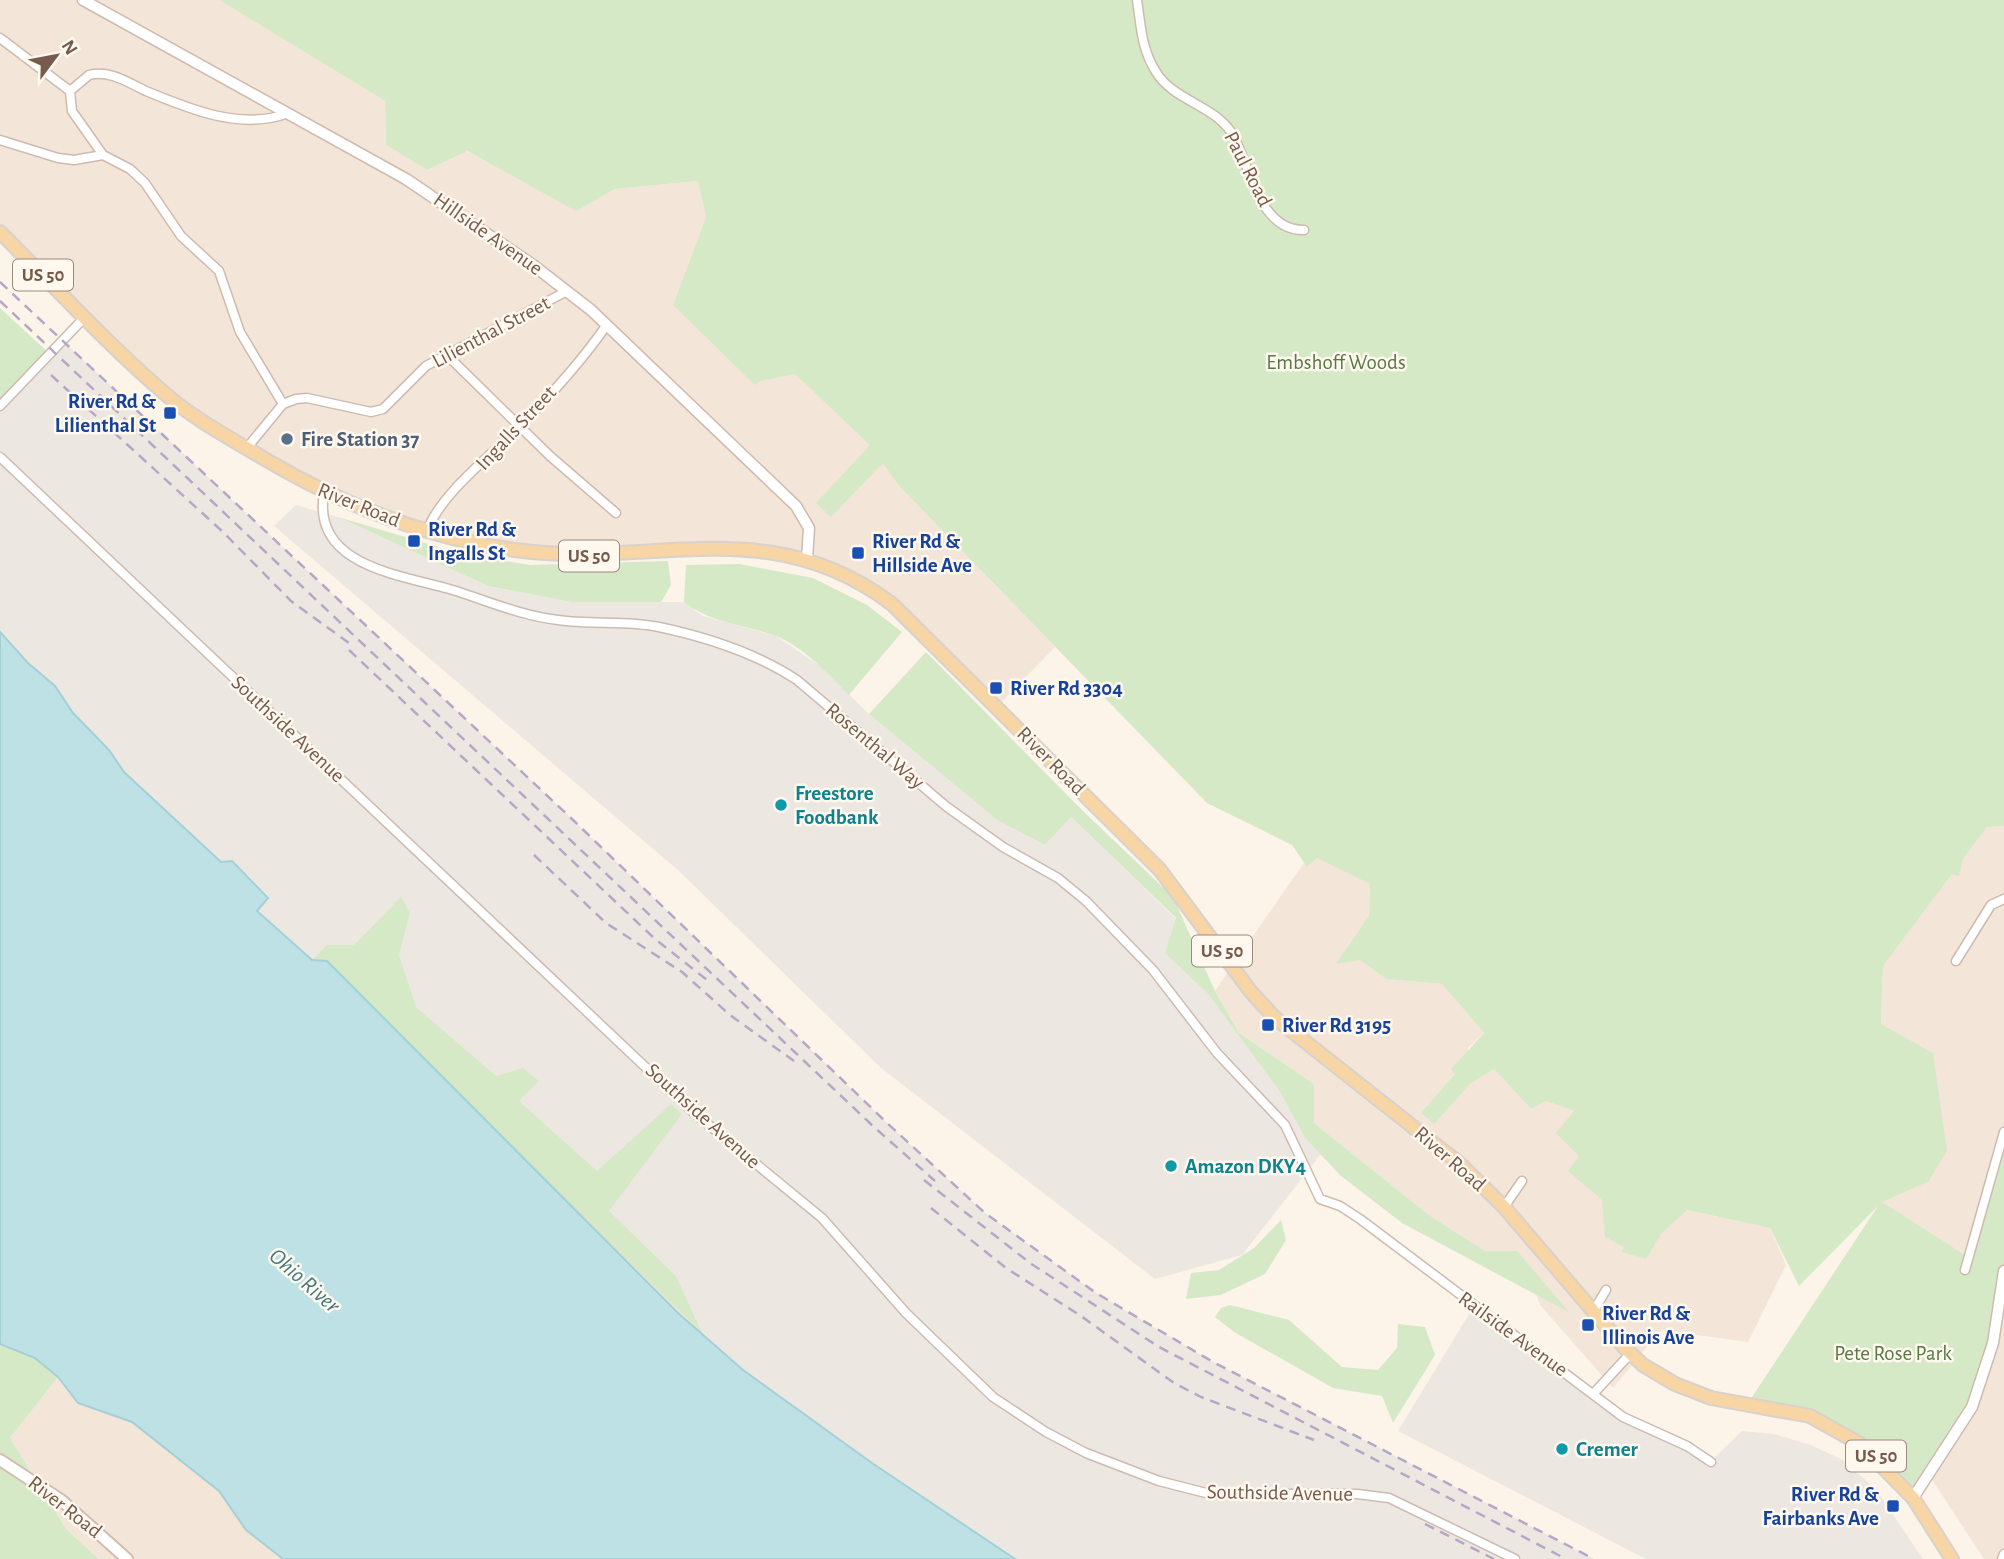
<svg xmlns="http://www.w3.org/2000/svg" width="2004" height="1559" viewBox="0 0 2004 1559" font-family="'Alegreya Sans',sans-serif">
<style>
.residential{fill:#f3e5d7}
.industrial{fill:#ede7e2}
.green{fill:#d6e9c7}
.water{fill:#bee1e5;stroke:#a4d0d6;stroke-width:2}
.lines{fill:none;stroke-linecap:round;stroke-linejoin:round}
.minor-casing{stroke:#cdbbaf;stroke-width:11}
.tertiary-casing{stroke:#cdbbaf;stroke-width:13}
.secondary-casing{stroke:#d2bdaf;stroke-width:14}
.primary-casing{stroke:#d8d1cd;stroke-width:16}
.minor{stroke:#fff;stroke-width:8}
.tertiary{stroke:#fff;stroke-width:10}
.secondary{stroke:#fff;stroke-width:10}
.primary{stroke:#f7d5a5;stroke-width:12}
.rail{stroke:#b6a7c6;stroke-width:2.5;stroke-dasharray:10 7;stroke-linecap:butt}
.transit-dot{fill:#1a4fb4;stroke:#fef8ef;stroke-width:2.5}
.service-dot{fill:#5c6f8a;stroke:#fef8ef;stroke-width:2.5}
.culture-dot{fill:#0f9aa8;stroke:#fef8ef;stroke-width:2.5}
.labels{text-anchor:middle;dominant-baseline:central;stroke-width:5;stroke-linejoin:round;paint-order:stroke}
.shield{fill:#fef8ef;stroke:#9e897e;stroke-width:2}
.shield-label{font-size:19px;font-weight:bold;fill:#755a4d}
.street-label{font-size:21px;fill:#755a4d;stroke:#fef8ef}
.park-label{font-size:21px;fill:#577a45;stroke:#fef8ef}
.transit-label{font-size:21px;font-weight:bold;fill:#164399;stroke:#fef8ef;text-anchor:start}
.service-label{font-size:21px;font-weight:bold;fill:#4e5e75;stroke:#fef8ef;text-anchor:start}
.culture-label{font-size:21px;font-weight:bold;fill:#0d838f;stroke:#fef8ef;text-anchor:start}
.water-label{font-size:23px;font-style:italic;fill:#447980;stroke:#fef8ef}
</style>
<rect width="100%" height="100%" fill="#fcf4e9"/>
<!-- residential -->
<path class="residential" d="M0,0h219l166,101 1,44 41,25 39,-19 110,59 39,-21 83,-8 8,36 -33,88 168,91 58,90 156,161 -58,60 -130,-122 -87,-33 -231,2 -177,-40 -182,-101 -190,-181z
M2004,826v306l-36,128 -87,-58 47,-20 5,-129 -52,-28 2,-59 104,-139z
M1310,854l60,30 -1,32 -9,44 26,19 56,5 42,49 -16,15v37l26,-16 37,40 15,-8 28,10 9,34 55,110 48,-45 84,18 16,37 -38,77 -87,-12 -48,58 -72,-82 -24,-55h-32l-56,-36 -115,-92v-39l-75,-51 -24,-42z
M2004,1271v288h-20l-55,-84z
M58,1377l20,26 54,19 87,69 27,39 37,29h-184l-33,-30 -56,-91z"/>
<!-- industrial -->
<path class="industrial" d="M63,341l509,478 314,303 99,91 111,80 117,69 381,197h-579l-143,-96 -129,-93 -65,-57 -135,-133 -286,-270 11,-13 -35,-35h-12l-97,-90 -15,-22 -36,-37 -18,-27 -27,-23 -28,-31v-226z
M296,505l42,12 150,69 83,16h113l19,14 73,20 44,30 49,48 128,106 48,25 26,-28 105,102 -10,34 42,41 72,98 25,46 16,16 -79,101 -87,24 -274,-211 -202,-197 -405,-345z
M1474,1306l149,111 88,44 31,-30 32,3 37,11 30,14 34,29 48,71h-277l-248,-128z"/>
<!-- green -->
<path class="green" d="M219,0h1785v826l-17,1 -24,32 -4,17 -7,-2 -69,92 -2,58 52,29 14,98 -19,31 -46,20 86,55 36,-125v139l-22,110 -69,117 -37,-41 -66,-41 -64,-10 132,-200 -79,80 -29,-58 -83,-18 -26,24 -15,25 -24,-7 2,-5 -19,-10 -3,-37 -34,-29 11,-15 -23,-23 18,-22 -28,-10 -15,8 -37,-40 -24,15 -36,40 -13,-11 34,-39 -4,-5 33,-36 -42,-49 -56,-5 -26,-19 -24,4 33,-48 1,-32 -53,-26 -10,9 -15,-22 -85,-42 -308,-317 -16,-23 -52,54 -15,-14 54,-58 -75,-71 -35,7 -5,4 -82,-80 33,-88 -8,-36 -83,8 -39,22 -109,-60 -40,19 -41,-25 -1,-44z
M0,308l50,46 -50,52z
M338,517l124,37 68,11 138,-4 3,24 -10,17h-90l-83,-16z
M739,564l74,14 54,27 35,27 -53,63c-21,-21 -47,-50 -76,-60 -32,-11 -62,-12 -89,-33l2,-37z
M926,652l156,158 91,87 42,94 24,42 75,51v39l115,92 56,36h32l53,62 -168,-90 -61,-47 -36,-38 -25,-46 -72,-98 -43,-41 11,-35 -105,-101 -26,28 -48,-25 -128,-106z
M401,897l9,16 -11,42 17,52 80,69 27,-8 16,13 -20,20 78,70 74,-67 11,10 -73,97 67,65 26,57 -158,-153 -217,-219 -15,-1 15,-15h27z
M1281,1220l5,20 -21,34 -44,21 -35,4 5,-26 28,-3 35,-22z
M1230,1305l59,15 53,47 36,3 19,-22 1,-24 27,3 10,28 -42,68 -11,-27 -49,-8 -99,-56 -19,-15 6,-9z
M0,1344l35,14 23,19 -48,61 56,91 33,30h-99z"/>
<!-- water -->
<path class="water" d="M0,632l28,31 27,23 18,27 36,37 15,22 97,90 11,-1 36,37 -11,13 55,49 15,1 351,352 65,57 129,93 143,96h-732l-37,-29 -27,-39 -87,-69 -54,-19 -20,-26 -23,-19 -35,-14z"/>
<g class="lines">
<!-- minor casing -->
<g class="minor-casing">
<path id="minor" d="M1137,0c4,26 4,48 19,72 17,28 57,33 75,60 19,29 26,99 73,98
M0,38l70,53
M0,140l58,18 16,2 29,-5 27,14 15,14 36,53 38,35 21,61 43,72
M103,155l-31,-44 -2,-20 19,-16c21,-5 38,7 57,16 43,18 96,40 142,22
M444,357l9,4 97,95 66,57
M0,406l85,-89
M246,449l37,-45 13,-5 11,-1 64,14 12,-3 43,-43 141,-75
M0,457l694,656 128,105 84,95 87,84 53,35 40,21 73,28 51,13h147l32,4 126,61
M324,493c-13,75 81,82 132,98 34,11 67,25 102,29 34,5 68,0 101,7 47,10 97,26 138,53l150,127 56,40 55,31 28,23 67,69 64,83 68,72 35,74 20,7 20,13 263,198 64,29 24,16
M427,531c14,-38 64,-75 92,-104 31,-31 62,-65 87,-101
M1956,961l35,-56 13,-6
M1504,1207l18,-26
M1965,1270l39,-138
M1593,1312l13,-22
M1594,1393l36,-39
M2002,1559l2,-5"/>
</g>
<!-- tertiary casing -->
<g class="tertiary-casing">
<path id="tertiary" d="M83,0l323,179 127,86 58,45 205,196 13,22 -2,31
M1913,1498l59,-91 21,-64 11,-72"/>
</g>
<!-- secondary casing -->
<g class="secondary-casing">
<path id="secondary" d="M0,1460l61,40 66,59"/>
</g>
<!-- primary casing -->
<g class="primary-casing">
<path id="primary" d="M0,232c56,56 110,115 170,166 29,24 62,41 93,60 79,47 161,79 251,92 140,19 253,-40 378,54l268,266 91,122 23,25 186,147 44,43 120,140 19,18 32,19 36,14 99,18 50,28 53,54 39,61"/>
</g>
<!-- minor -->
<use href="#minor" class="minor"/>
<!-- tertiary -->
<use href="#tertiary" class="tertiary"/>
<!-- secondary -->
<use href="#secondary" class="secondary"/>
<!-- primary -->
<use href="#primary" class="primary"/>
<!-- rail -->
<path class="rail" d="M0,282l572,537 314,303 99,91 111,80 117,69 381,197
M0,301l874,826 61,54
M51,375l172,157 68,69 62,45
M349,650l306,289 52,41
M534,855l72,68 76,49 48,43 64,46
M924,1180l106,83 129,84 407,212
M931,1208l75,60 75,48 93,67 27,14 113,43
M1425,1524l69,35"/>
</g>
<!-- markers -->
<g class="transit-dot">
<rect x="163" y="406" width="14" height="14" rx="3.5"/>
<rect x="407" y="534" width="14" height="14" rx="3.5"/>
<rect x="851" y="546" width="14" height="14" rx="3.5"/>
<rect x="989" y="681" width="14" height="14" rx="3.5"/>
<rect x="1261" y="1018" width="14" height="14" rx="3.5"/>
<rect x="1581" y="1318" width="14" height="14" rx="3.5"/>
<rect x="1886" y="1499" width="14" height="14" rx="3.5"/>
</g>
<circle class="service-dot" cx="287" cy="439" r="7"/>
<g class="culture-dot">
<circle cx="781" cy="805" r="7"/>
<circle cx="1171" cy="1166" r="7"/>
<circle cx="1562" cy="1449" r="7"/>
</g>
<g class="labels">
<!-- shield labels -->
<g class="shield">
<rect x="13" y="259.5" width="60" height="31" rx="5"/>
<rect x="559" y="540.5" width="60" height="31" rx="5"/>
<rect x="1192" y="935.5" width="60" height="31" rx="5"/>
<rect x="1846" y="1440.5" width="60" height="31" rx="5"/>
</g>
<g class="shield-label">
<text x="43" y="275">US 50</text>
<text x="589" y="556">US 50</text>
<text x="1222" y="951">US 50</text>
<text x="1876" y="1456">US 50</text>
</g>
<!-- street labels -->
<g class="street-label">
<text transform="translate(1248 169) rotate(63)">Paul Road</text>
<text transform="translate(488 234) rotate(35)">Hillside Avenue</text>
<text transform="translate(491 332) rotate(-28)">Lilienthal Street</text>
<text transform="translate(516 428) rotate(-47)">Ingalls Street</text>
<text transform="translate(359 505) rotate(22)">River Road</text>
<text transform="translate(288 729) rotate(43)">Southside Avenue</text>
<text transform="translate(875 746) rotate(40)">Rosenthal Way</text>
<text transform="translate(1051 761) rotate(45)">River Road</text>
<text transform="translate(703 1116) rotate(42)">Southside Avenue</text>
<text transform="translate(1450 1159) rotate(41)">River Road</text>
<text transform="translate(1513 1334) rotate(36)">Railside Avenue</text>
<text transform="translate(1280 1493) rotate(1)">Southside Avenue</text>
<text transform="translate(65 1507) rotate(38)">River Road</text>
</g>
<!-- park labels -->
<g class="park-label">
<text x="1336" y="362">Embshoff Woods</text>
<text x="1893" y="1353">Pete Rose Park</text>
</g>
<!-- transit labels -->
<g class="transit-label">
<text x="156" y="401" text-anchor="end">River Rd &amp;<tspan x="156" dy="24">Lilienthal St</tspan></text>
<text x="428" y="529">River Rd &amp;<tspan x="428" dy="24">Ingalls St</tspan></text>
<text x="872" y="541">River Rd &amp;<tspan x="872" dy="24">Hillside Ave</tspan></text>
<text x="1010" y="688">River Rd 3304</text>
<text x="1282" y="1025">River Rd 3195</text>
<text x="1602" y="1313">River Rd &amp;<tspan x="1602" dy="24">Illinois Ave</tspan></text>
<text x="1879" y="1494" text-anchor="end">River Rd &amp;<tspan x="1879" dy="24">Fairbanks Ave</tspan></text>
</g>
<!-- service labels -->
<g class="service-label">
<text x="301" y="439">Fire Station 37</text>
</g>
<!-- culture labels -->
<g class="culture-label">
<text x="795" y="793">Freestore<tspan x="795" dy="24">Foodbank</tspan></text>
<text x="1185" y="1166">Amazon DKY4</text>
<text x="1576" y="1449">Cremer</text>
</g>
<!-- water labels -->
<g class="water-label">
<text transform="translate(304 1281) rotate(41)">Ohio River</text>
</g>
</g>
<!-- north arrow -->
<g transform="translate(56 56) rotate(58)" stroke="#fef8ef" stroke-width="5" paint-order="stroke">
<path d="M0-5L12 26L0 18L-12 26Z" fill="#755a4d"/>
<text y="-10" font-size="19" font-weight="bold" text-anchor="middle" fill="#755a4d">N</text>
</g>
</svg>
